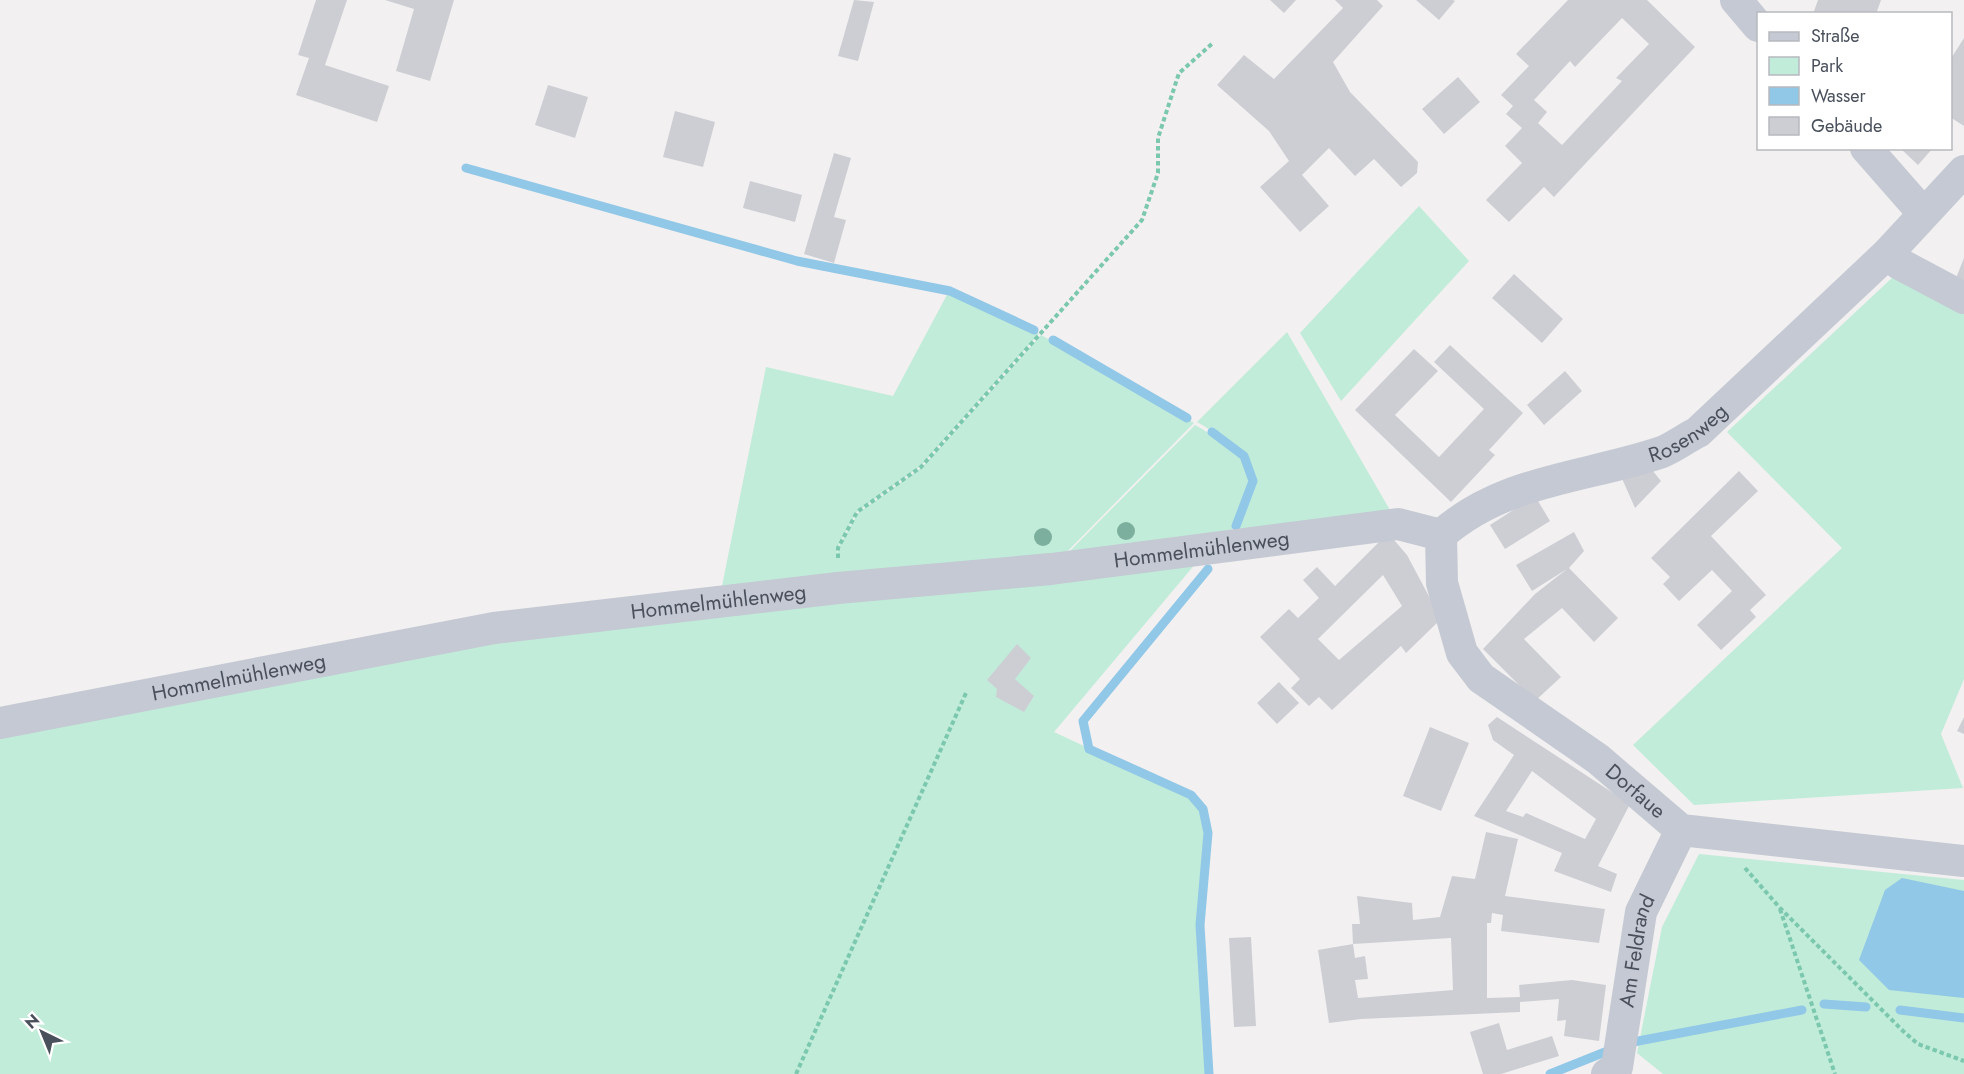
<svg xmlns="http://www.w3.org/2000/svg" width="1964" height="1074" viewBox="0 0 1964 1074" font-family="Jost,sans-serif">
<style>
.green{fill:#c1ecd9}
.water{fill:#91c7e7}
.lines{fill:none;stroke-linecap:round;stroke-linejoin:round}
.stream{stroke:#91c7e7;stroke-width:9}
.building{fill:#cdced4;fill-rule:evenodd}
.path{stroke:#7bc8af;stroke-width:4;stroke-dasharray:4.5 3;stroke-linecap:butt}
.minor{stroke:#c4c9d3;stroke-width:32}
.tree{fill:#7daf9e}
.labels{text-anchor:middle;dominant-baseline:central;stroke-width:6;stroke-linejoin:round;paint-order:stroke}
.street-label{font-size:21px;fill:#49505c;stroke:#fff}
</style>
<rect width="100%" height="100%" fill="#f2f0f0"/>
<!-- green -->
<path class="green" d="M1419,206l50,55 -128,140 -41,-68z
M1893,277l71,34v368l-23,55 22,54 -269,17 -61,-60 209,-197 -115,-116z
M949,291l90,43 -118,132 -64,46 -20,36v10l1,-10 20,-35 64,-46 119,-132 153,88 -143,145 156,-18 -153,182 137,64 12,13 5,25 -8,91 8,149h-1208v-350l719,-123 47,-234 127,29z
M1287,332l111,192 -174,21c41,-63 41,-84 -27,-123z
M1195,425c69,39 68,55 27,120l-169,23z
M1699,854l265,26v194h-301l-26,-21 25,-126z"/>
<!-- water -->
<path class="water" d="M1902,878l62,13v107l-75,-8 -30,-30 26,-70z"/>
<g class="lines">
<!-- stream -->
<path class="stream" d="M466,168l331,93 153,30 84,39
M1053,340l134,78
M1212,432l32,24 9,25 -17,45
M1208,569l-125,152 6,28 102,46 12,14 5,24 -8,92 9,149
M1824,1004l42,3
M1900,1010l64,8
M1633,1042l169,-32
M1550,1074l55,-22"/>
</g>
<!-- building -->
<path class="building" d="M316,0h31l-22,65 64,21 -12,36 -81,-27 13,-37 -11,-3z
M385,0h69l-24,81 -34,-10 18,-62z
M854,0l20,2 -16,59 -20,-5z
M1270,0h26l-12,13z
M1335,0h42l6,6 -50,56 17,30 68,70 -1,11 -16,14 -27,-28 -19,17 -26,-28 -27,27 27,31 -29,26 -40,-45 29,-26 -20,-30 -52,-46 27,-30 30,24 69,-71z
M1416,0h37l2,1 -16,19z
M1568,0h79l48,47 -141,150 -10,-10 -35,35 -23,-22 36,-37 -17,-17 17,-18 -16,-14 7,-8 -12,-11 28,-29 -13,-12zM1622,18l27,26 -33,34 6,3 -60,64 -24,-22 9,-11 -13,-12 36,-39 5,6z
M1818,0h63l-5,14h-63z
M1964,38v88l-14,-9v-57z
M1458,77l22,25 -36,32 -22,-25z
M548,85l40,12 -13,41 -40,-13z
M675,111l40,11 -12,45 -40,-10z
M1900,148h33l-15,17z
M834,153l17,5 -17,59 12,3 -12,43 -30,-9z
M750,181l52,14 -7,27 -52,-14z
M1964,258v23l-8,-3z
M1514,274l49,45 -21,24 -50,-45z
M1450,345l73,68 -34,37 6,5 -44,47 -96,-92 59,-61 24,22 -43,44 44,42 45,-48 -50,-47z
M1565,371l17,20 -38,34 -17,-20z
M1648,465l13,16 -26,27 -15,-34z
M1739,471l19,20 -47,45 55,59 -16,15 6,7 -35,33 -24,-25 35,-34 -20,-21 -33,31 -16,-17 7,-7 -19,-19z
M1535,496l15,25 -45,28 -15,-24z
M1574,532l10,19 -15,17 49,50 -24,24 -32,-34 -38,31 37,38 -26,24 -52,-52 52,-55 32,-25 -35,22 -16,-26z
M1388,533l19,22 34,64 -35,34 -5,-7 -69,64 -13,-13 -10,9 -18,-18 9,-9 -40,-42 29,-28 9,9 21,-20 -16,-18 14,-13 18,19zM1383,575l19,31 -63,54 -21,-21z
M1017,644l14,14 -16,21 19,17 -10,16 -28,-15 1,-8 -10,-9z
M1279,682l20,21 -22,21 -20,-21z
M1497,717l133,87 -32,62 19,8 -6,18 -57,-21 8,-18 -88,-37 40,-61 -21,-15 -5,-15zM1532,771l64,48 -11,20 -59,-26 -3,4 -17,-6z
M1964,717v17l-7,-3z
M1430,727l39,16 -28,68 -38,-15z
M1486,832l32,7 -13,57 100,13 -6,34 -98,-12 2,-16 -11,-2 -1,10h-4v75l33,-1 -1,-12 53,-5 34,5 -7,56 -35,-5 2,-16 -9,1 2,-22 -39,3v10l-159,7 -32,4 -11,-73 35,-6 2,14 10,-2 3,23 -13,1 3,18 95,-8 -2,-52 -98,6 -1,-20h8l-3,-28 55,7 1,17 27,-3 12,-41 23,3z
M1251,937l5,89 -22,1 -5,-89z
M1499,1023l8,27 45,-14 7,20 -58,18h-18l-13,-42z"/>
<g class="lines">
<!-- path -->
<path class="path" d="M838,558v-10l19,-36 64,-45 221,-247 16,-47v-35l21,-65 34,-30
M1745,868l35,40 123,123 15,13 46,17
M1780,909l55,165
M796,1074l170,-381"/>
<!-- minor -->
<g class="minor">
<path d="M1736,0l22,26"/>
<path d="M1866,148l57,65"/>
<path d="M1888,253l10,10 66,35"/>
<path id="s1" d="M1441,535l1,48 20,70 19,25 117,81 83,71 283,31"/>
<path id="s2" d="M1441,535c63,-56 145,-57 221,-83 12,-5 24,-14 36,-20l190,-179 76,-82"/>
<path id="s3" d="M0,723l494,-95 344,-40 213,-19 347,-45 43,11"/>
<path id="s4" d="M1607,1074l10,-7 24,-155 40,-82"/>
</g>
</g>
<!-- trees -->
<g class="tree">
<circle cx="1126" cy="531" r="9"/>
<circle cx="1043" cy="537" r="9"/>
</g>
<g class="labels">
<!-- street labels -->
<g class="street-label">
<text stroke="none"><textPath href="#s2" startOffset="270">Rosenweg</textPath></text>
<text stroke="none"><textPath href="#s3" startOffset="1215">Hommelmühlenweg</textPath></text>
<text stroke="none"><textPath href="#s3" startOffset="729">Hommelmühlenweg</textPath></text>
<text stroke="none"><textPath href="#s3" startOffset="243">Hommelmühlenweg</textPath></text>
<text stroke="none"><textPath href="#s1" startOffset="344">Dorfaue</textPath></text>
<text stroke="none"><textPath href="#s4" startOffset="130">Am Feldrand</textPath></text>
</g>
</g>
<!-- legend -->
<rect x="1757" y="12" width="195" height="138" fill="#ffffff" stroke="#b6b9be" stroke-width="1.5"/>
<rect x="1769" y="32" width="30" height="9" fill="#c4c9d3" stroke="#b6b9be" stroke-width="1.5"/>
<text x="1811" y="42" font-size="18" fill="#49505c">Straße</text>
<rect x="1769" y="57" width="30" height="18" fill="#c1ecd9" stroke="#b6b9be" stroke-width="1.5"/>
<text x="1811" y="72" font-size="18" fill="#49505c">Park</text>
<rect x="1769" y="87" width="30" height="18" fill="#91c7e7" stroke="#b6b9be" stroke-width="1.5"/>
<text x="1811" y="102" font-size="18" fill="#49505c">Wasser</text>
<rect x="1769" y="117" width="30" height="18" fill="#cdced4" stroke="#b6b9be" stroke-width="1.5"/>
<text x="1811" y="132" font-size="18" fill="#49505c">Gebäude</text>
<!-- north arrow -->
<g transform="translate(42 1032) rotate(317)" stroke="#ffffff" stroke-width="4.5" paint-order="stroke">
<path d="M0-4.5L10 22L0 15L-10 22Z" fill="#49505c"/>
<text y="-9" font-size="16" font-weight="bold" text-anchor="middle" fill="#49505c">N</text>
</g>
</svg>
